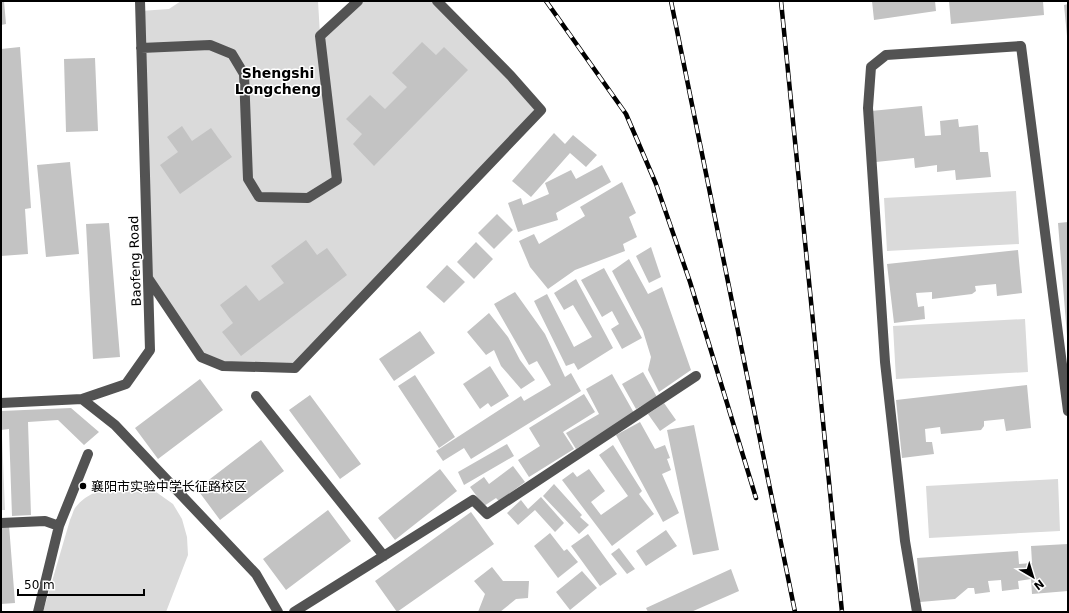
<svg xmlns="http://www.w3.org/2000/svg" width="1069" height="613" viewBox="0 0 1069 613" font-family="'DejaVu Sans','Noto Sans SC',sans-serif">
<style>
.green{fill:#dadada}
.building{fill:#c3c3c3}
.lines{fill:none;stroke-linecap:round;stroke-linejoin:round}
.minor{stroke:#535353;stroke-width:10}
.rail-casing{stroke:#000;stroke-width:4.5}
.rail{stroke:#fff;stroke-width:3;stroke-dasharray:9;stroke-linecap:butt}
.poi-dot{fill:#000;stroke:#fff;stroke-width:1.5}
.labels{text-anchor:middle;dominant-baseline:central;stroke-width:3;stroke-linejoin:round;paint-order:stroke}
.street-label{font-size:13px;fill:#000;stroke:#fff}
.poi-label{font-size:13px;fill:#000;stroke:#fff;text-anchor:start}
.neighbourhood-label{font-size:14px;font-weight:bold;fill:#000;stroke:#fff}
</style>
<rect width="100%" height="100%" fill="#fff"/>
<!-- green -->
<path class="green" d="M181,1h137l2,34 38,-34h79l104,109 -246,258 -72,-2 -22,-9 -53,-79 -8,-267 29,-2z
M1016,191l3,53 -132,7 -3,-53z
M1025,319l3,53 -132,7 -3,-53z
M1,436h1l3,74h-4z
M1058,479l2,52 -131,7 -3,-52z
M124,485l25,2 24,17 9,15 5,18 1,18 -22,57h-123l27,-92c2,-4 3,-9 5,-12 12,-16 31,-20 49,-23z"/>
<!-- building -->
<path class="building" d="M1,1h3l2,23 -5,1z
M872,1h63l1,10 -62,9z
M949,1h94l1,14 -93,9z
M1068,4v32h-1l-3,-31z
M422,42l14,13 8,-8 24,23 -94,96 -21,-22 9,-10 -16,-15 24,-24 15,14 22,-22 -15,-14z
M20,47l11,161 -6,1 3,45 -27,2v-207z
M95,58l3,73 -32,1 -2,-73z
M922,106l3,30 16,-1 -1,-14 18,-2 1,8 19,-2 2,27h8l3,25 -35,3 -1,-10 -18,2v-7l-22,3 -1,-10 -38,4 -5,-51z
M182,126l10,15 19,-13 21,29 -52,37 -20,-29 18,-13 -11,-15z
M554,133l11,11 8,-9 24,20 -11,12 -16,-14 -39,44 -19,-16z
M70,162l9,92 -33,3 -9,-92z
M602,165l9,17 -55,31 2,7 -40,12 -10,-29 13,-5 2,7 26,-11 -4,-11 26,-13 5,9z
M622,182l14,31 -7,4 8,20 -14,7 2,7 -50,19 -27,19 -18,-22 -11,-26 15,-7 5,10 46,-28 -5,-9z
M497,214l16,16 -19,19 -16,-16z
M1068,222v114h-1l-9,-113z
M109,223l11,134 -27,2 -7,-135z
M306,240l11,15 10,-7 20,27 -106,81 -19,-24 11,-9 -13,-18 26,-20 13,16 25,-18 -13,-17z
M476,242l17,17 -19,20 -17,-17z
M651,247l10,30 -12,6 -13,-27z
M1018,250l4,43 -25,3 -1,-12 -21,2 1,5 -4,3 -40,5v-7l-16,1 2,14 6,-1 1,13 -31,4 -7,-59z
M629,259l19,35 14,-7 29,83 -32,22 -11,-22 3,-13 -8,-26 -31,-60z
M447,265l18,17 -21,21 -18,-16z
M604,268l38,70 -20,11 -11,-20 8,-5 -7,-13 -10,6 -21,-37z
M576,279l37,69 -35,22 -4,-7 -8,3 -32,-65 13,-7 27,53 18,-10 -19,-32 -9,5 -10,-17z
M515,292l30,42 20,43 6,-4 10,18 -110,68 -7,-11 -21,13 -7,-10 85,-55 3,5 27,-16 -14,-24 -8,4 -35,-61z
M489,313l19,24 12,23 15,20 -14,9 -20,-23 -7,-16 -8,5 -19,-23z
M420,331l15,22 -41,28 -15,-22z
M490,366l19,30 -18,11 -3,-4 -8,6 -17,-25z
M643,372l14,25 -21,12 -14,-25z
M612,374l22,39 -58,36 -10,-16 33,-19 -13,-25z
M415,375l40,62 -16,11 -41,-62z
M200,379l23,31 -65,49 -23,-31z
M1027,385l4,43 -25,3 -2,-12 -20,2v5l-3,4 -40,4 -1,-7 -15,2 1,13h6l2,12 -32,4 -6,-58z
M584,394l11,18 -32,20 11,17 -45,28 -11,-17 22,-14 -11,-18z
M310,395l51,69 -21,15 -51,-69z
M664,403l12,17 -16,11 -12,-17z
M71,408l28,24 -15,13 -26,-25 -30,2 3,93 -19,1 -3,-87 -8,1v-19z
M640,422l15,27 10,-4 5,13 -3,1 4,11 -9,4 17,39 -16,9 -47,-87z
M694,425l25,125 -26,5 -26,-125z
M261,440l23,31 -64,49 -23,-31z
M507,444l7,12 -50,29 -6,-13z
M613,445l29,46 -3,3 15,20 -42,32 -50,-66 11,-8 4,5 12,-8 16,22 -14,11 10,13 27,-19 -29,-41z
M513,466l12,16 -26,19 -3,-3 -12,8 -14,-19 14,-10 5,7z
M440,469l17,22 -62,49 -17,-22z
M554,484l28,31 -2,2 9,8 -10,9 -36,-38z
M541,497l23,26 -9,9 -20,-22 -17,15 -11,-12 14,-13 7,9z
M328,510l23,31 -65,49 -23,-31z
M471,512l23,32 -97,68 -22,-31z
M9,525l6,78 -14,1v-78z
M666,530l11,16 -31,20 -10,-15z
M550,533l14,18 3,-2 11,13 -20,16 -24,-32z
M588,534l29,40 -17,12 -29,-40z
M1068,544v47l-36,3 -1,-15 -13,2 1,8 -17,2 -1,-11 -13,1 2,11 -15,2 -1,-6h-6l-13,11 -35,3 -3,-44 101,-7 1,13 13,-1 -1,-17z
M619,548l16,21 -8,5 -16,-20z
M492,567l11,14h26l-1,17 -12,1 -16,13h-22l7,-18 -11,-13z
M731,569l8,22 -48,21h-43l-2,-4z
M582,571l15,17 -27,22 -14,-18z"/>
<g class="lines">
<!-- minor -->
<path class="minor" d="M141,48l69,-3 22,9 12,20 4,105 11,18 49,1 29,-18 -17,-144 38,-35
M148,278l53,79 22,9 72,2 246,-258 -30,-34 -74,-75
M256,396l128,160
M82,399l33,26 141,149 22,38
M1,403l81,-4 44,-15 24,-34 -10,-349
M1,523l44,-2 14,5 -21,86
M59,526l29,-72
M294,612l179,-112 14,14 209,-138
M917,612l-12,-71 -20,-179 -17,-254 3,-41 15,-12 135,-9 47,365"/>
<!-- rail casing -->
<g class="rail-casing">
<path id="rail" d="M546,1l80,113 30,70 34,98 66,216
M671,1l124,611
M781,1l61,611"/>
</g>
<!-- rail -->
<use href="#rail" class="rail"/>
</g>
<!-- markers -->
<circle class="poi-dot" cx="83" cy="486" r="4"/>
<g class="labels">
<!-- street labels -->
<g class="street-label">
<text transform="translate(135 261) rotate(-92)">Baofeng Road</text>
</g>
<!-- poi labels -->
<g class="poi-label">
<text x="91" y="486">襄阳市实验中学长征路校区</text>
</g>
<!-- neighbourhood labels -->
<g class="neighbourhood-label">
<text x="278" y="73">Shengshi<tspan x="278" dy="16">Longcheng</tspan></text>
</g>
</g>
<!-- border -->
<rect width="1069" height="613" fill="none" stroke="#000000" stroke-width="4"/>
<!-- north arrow -->
<g transform="translate(1033 577) rotate(142)" stroke="#ffffff" stroke-width="3" paint-order="stroke">
<path d="M0-3L7 15L0 10L-7 15Z" fill="#000000"/>
<text y="-6" font-size="11" font-weight="bold" text-anchor="middle" fill="#000000">N</text>
</g>
<!-- scale -->
<path d="M18 589v6h126v-6" fill="none" stroke="#000000" stroke-width="2"/>
<text x="24" y="589" font-size="12" fill="#000000" stroke="#ffffff" stroke-width="3" paint-order="stroke">50 m</text>
</svg>
